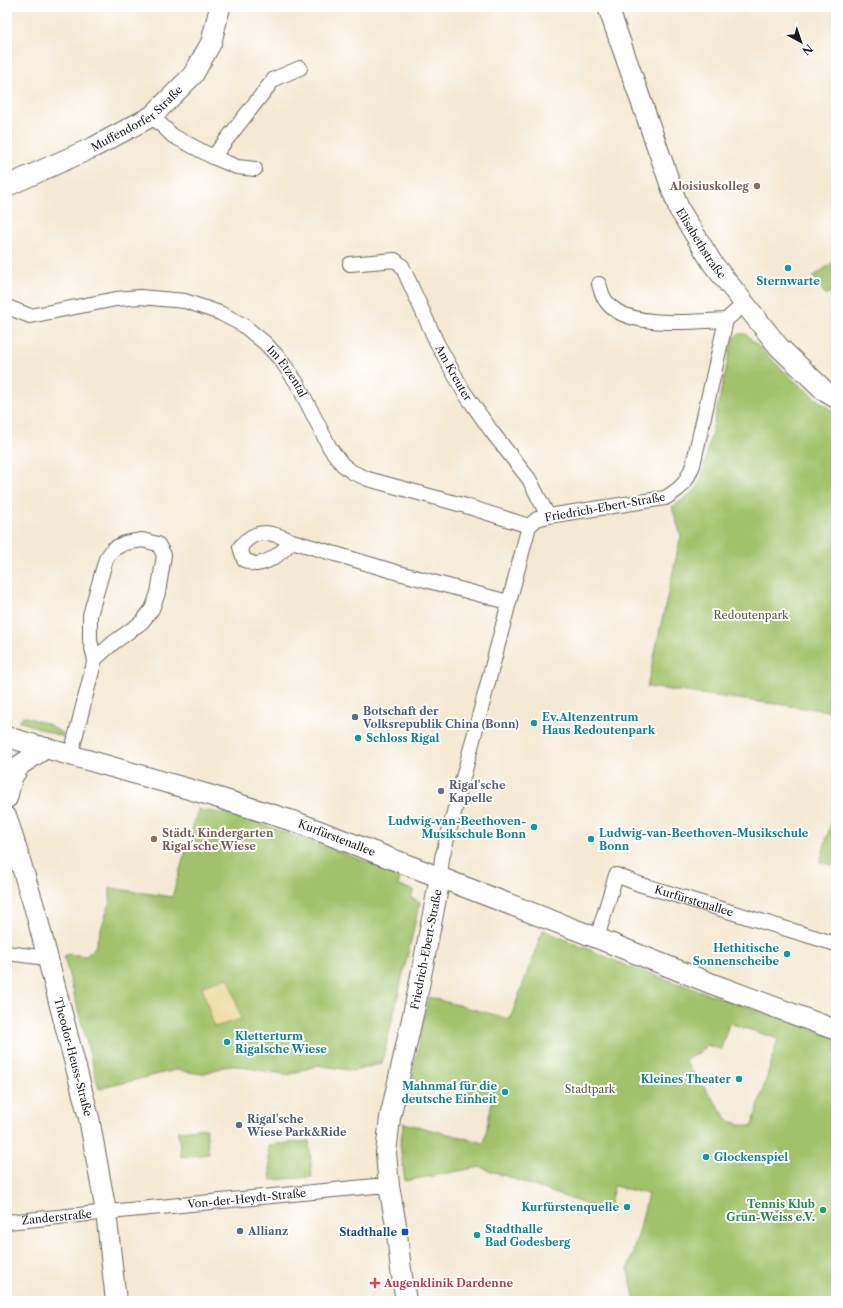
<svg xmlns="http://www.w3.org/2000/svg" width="843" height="1308" viewBox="0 0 843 1308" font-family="'Libre Caslon Text',serif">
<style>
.green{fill:#a1c26b;stroke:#5e6f44;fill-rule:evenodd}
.sand{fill:#eeda9e;stroke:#857b5d}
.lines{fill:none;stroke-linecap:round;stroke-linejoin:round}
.street-casing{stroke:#68645c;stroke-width:16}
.secondary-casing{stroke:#68645c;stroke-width:22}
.street{stroke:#fff;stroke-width:14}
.secondary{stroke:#fff;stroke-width:20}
.education-dot{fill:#8d6e63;stroke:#fff;stroke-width:1.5}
.culture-dot{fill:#0f9aa8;stroke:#fff;stroke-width:1.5}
.service-dot{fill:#5c6f8a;stroke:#fff;stroke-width:1.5}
.worship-dot{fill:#6b7280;stroke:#fff;stroke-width:1.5}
.leisure-dot{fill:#2e9e5b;stroke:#fff;stroke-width:1.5}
.transit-dot{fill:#1a4fb4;stroke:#fff;stroke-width:1.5}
.health-dot{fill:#e0444e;stroke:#fff;stroke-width:1.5}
.labels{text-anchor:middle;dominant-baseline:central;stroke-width:4;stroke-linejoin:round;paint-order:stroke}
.street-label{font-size:11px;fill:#1c1c1c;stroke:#fff}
.education-label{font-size:11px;font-weight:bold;fill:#785e54;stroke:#fff;text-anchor:end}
.culture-label{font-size:11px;font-weight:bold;fill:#0d838f;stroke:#fff;text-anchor:start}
.park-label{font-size:11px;fill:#515e3c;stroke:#fff}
.service-label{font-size:11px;font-weight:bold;fill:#4e5e75;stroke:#fff;text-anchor:start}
.worship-label{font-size:11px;font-weight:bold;fill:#5b616d;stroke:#fff;text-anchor:start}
.leisure-label{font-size:11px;font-weight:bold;fill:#27864d;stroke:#fff;text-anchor:end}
.transit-label{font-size:11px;font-weight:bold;fill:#164399;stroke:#fff;text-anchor:end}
.health-label{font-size:11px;font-weight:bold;fill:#be3a42;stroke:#fff;text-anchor:start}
</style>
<rect width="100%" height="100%" fill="#fff"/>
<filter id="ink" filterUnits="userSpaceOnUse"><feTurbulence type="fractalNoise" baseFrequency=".025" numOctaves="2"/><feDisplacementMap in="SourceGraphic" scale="8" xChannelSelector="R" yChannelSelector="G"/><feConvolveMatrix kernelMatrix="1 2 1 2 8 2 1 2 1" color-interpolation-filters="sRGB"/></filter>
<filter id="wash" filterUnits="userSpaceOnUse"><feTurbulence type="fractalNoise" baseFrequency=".012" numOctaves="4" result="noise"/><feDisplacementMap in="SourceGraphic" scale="16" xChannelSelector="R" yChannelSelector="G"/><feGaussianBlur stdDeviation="0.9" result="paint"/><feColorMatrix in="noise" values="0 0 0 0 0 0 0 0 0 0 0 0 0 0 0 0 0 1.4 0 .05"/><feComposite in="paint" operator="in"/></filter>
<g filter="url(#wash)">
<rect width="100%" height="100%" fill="#f4e9d3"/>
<!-- green -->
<path class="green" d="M836,260v28l-10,7 -13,-18z
M739,334h7l4,4c27,27 54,54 86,75v299l-189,-25 34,-151 -9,-29 15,-10 9,-8 6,-13 30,-134 3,-5z
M23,716l27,9 13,9v3l-44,-16z
M836,805v61l-16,-4z
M198,809l7,2 28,3 168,60 -3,12 16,4 -3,8 9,4 -38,161 -28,8 -36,-6 -30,10 -58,-10 -28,9 -27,-4 -76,19 -35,-133 5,-2 17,2 9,-9 15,-45v-14l62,9z
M543,930l84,36 209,71v264h-201l-7,-32 12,-41 8,-34 -34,-8 -6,26 -128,-45 -75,14 -5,-37 4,-21 80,20 8,-42 -80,-21 16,-83 82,22zM729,1023l49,16 -26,88 -23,-6 -45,-61 16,-8 7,-7 14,4z
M206,1128l3,26 -28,3 -3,-26z
M309,1141l3,36 -41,3 -3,-35z"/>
<!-- sand -->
<path class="sand" d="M229,978l12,41 -27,8 -12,-41z"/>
</g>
<g filter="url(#ink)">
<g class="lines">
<!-- street casing -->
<g class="street-casing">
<g id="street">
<path d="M152,116l21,20 40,21 24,10 18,2"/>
<path d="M213,157l61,-78 26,-11"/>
<path id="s1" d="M350,264l45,-4 7,6 35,77 27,49 28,40 37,47 19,37"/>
<path d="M599,284c2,6 3,12 7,17 19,29 90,20 120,19"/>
<path id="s2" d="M10,308l20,8 86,-17 24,-2 45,4 35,12 23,12 22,18 15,16 17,24 33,65 12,16 10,8 16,7 98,27 63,20"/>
<path d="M142,540l16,4 6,11 -6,38 -6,16 -10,13 -29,21 -18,16 -5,-18v-26l16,-56 7,-10 12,-6z"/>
<path d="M292,541c-9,10 -21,22 -36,23 -3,0 -8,-3 -12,-4l-4,-13c16,-20 31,-15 52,-6l107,32 109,29"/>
<path d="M71,754l24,-95"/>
<path d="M440,878l2,-20 87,-332 8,-7 11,-3 117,-18c17,-10 21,-15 28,-33l33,-145 18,-16"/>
<path id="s3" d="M597,938l19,-63 23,9 197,60"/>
<path d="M7,953l40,5"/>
<path id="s4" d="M7,1222l368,-36h14"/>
</g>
</g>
<!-- secondary casing -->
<g class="secondary-casing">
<g id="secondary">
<path id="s5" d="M608,7l71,202 34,55 66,83 47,45 10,6"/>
<path id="s6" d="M7,186l87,-39 58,-31 41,-41 18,-32 9,-36"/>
<path id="s7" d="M7,737l199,57 90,28 301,116 113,45 126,47"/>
<path d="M7,798l5,-20 8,-13 26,-17"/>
<path id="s8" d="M7,818l29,95 53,205 17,94 10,89"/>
<path id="s9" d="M406,1301l-5,-31 -5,-45 -7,-39 -3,-33 4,-35 26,-117 24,-123"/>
</g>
</g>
<!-- street -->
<use href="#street" class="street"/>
<!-- secondary -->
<use href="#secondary" class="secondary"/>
</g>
</g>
<!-- markers -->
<g class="education-dot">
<circle cx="757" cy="186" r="4"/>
<circle cx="154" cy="839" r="4"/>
</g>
<g class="culture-dot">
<circle cx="788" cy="268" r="4"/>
<circle cx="534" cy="723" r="4"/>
<circle cx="358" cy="738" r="4"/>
<circle cx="534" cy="827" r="4"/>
<circle cx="591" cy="839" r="4"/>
<circle cx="787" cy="954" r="4"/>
<circle cx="227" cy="1042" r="4"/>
<circle cx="739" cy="1079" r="4"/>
<circle cx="505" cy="1092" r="4"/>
<circle cx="706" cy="1157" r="4"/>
<circle cx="627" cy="1207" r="4"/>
<circle cx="477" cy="1235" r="4"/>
</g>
<g class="service-dot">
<circle cx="355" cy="717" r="4"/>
<circle cx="239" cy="1125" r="4"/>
<circle cx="240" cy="1231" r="4"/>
</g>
<circle class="worship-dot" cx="441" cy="791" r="4"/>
<circle class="leisure-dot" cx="823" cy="1210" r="4"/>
<rect class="transit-dot" x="401" y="1228" width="8" height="8" rx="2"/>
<path class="health-dot" d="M373 1277h4v4h4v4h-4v4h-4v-4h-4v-4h4z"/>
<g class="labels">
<!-- street labels -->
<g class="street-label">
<text stroke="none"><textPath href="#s6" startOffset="147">Muffendorfer Straße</textPath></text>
<text stroke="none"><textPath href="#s5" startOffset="255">Elisabethstraße</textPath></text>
<text stroke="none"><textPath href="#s2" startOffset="306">Im Etzental</textPath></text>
<text stroke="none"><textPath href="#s1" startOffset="173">Am Kreuter</textPath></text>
<text transform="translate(605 507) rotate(-10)">Friedrich-Ebert-Straße</text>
<text stroke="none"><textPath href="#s7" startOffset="345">Kurfürstenallee</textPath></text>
<text stroke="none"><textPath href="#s3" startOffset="148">Kurfürstenallee</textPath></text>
<text stroke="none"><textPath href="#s9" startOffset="357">Friedrich-Ebert-Straße</textPath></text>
<text stroke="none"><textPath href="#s8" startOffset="248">Theodor-Heuss-Straße</textPath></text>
<text stroke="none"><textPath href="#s4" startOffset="241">Von-der-Heydt-Straße</textPath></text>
<text stroke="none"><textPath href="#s4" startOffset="50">Zanderstraße</textPath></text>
</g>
<!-- education labels -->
<g class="education-label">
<text x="749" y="186">Aloisiuskolleg</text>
<text x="162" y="833" text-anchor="start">Städt. Kindergarten<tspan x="162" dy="13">Rigal´sche Wiese</tspan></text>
</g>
<!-- culture labels -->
<g class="culture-label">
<text x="788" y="281" text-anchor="middle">Sternwarte</text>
<text x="542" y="717">Ev.Altenzentrum<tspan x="542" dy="13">Haus Redoutenpark</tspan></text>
<text x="366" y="738">Schloss Rigal</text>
<text x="526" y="821" text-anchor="end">Ludwig-van-Beethoven-<tspan x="526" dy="13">Musikschule Bonn</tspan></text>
<text x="599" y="833">Ludwig-van-Beethoven-Musikschule<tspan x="599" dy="13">Bonn</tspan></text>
<text x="779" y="948" text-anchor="end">Hethitische<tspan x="779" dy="13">Sonnenscheibe</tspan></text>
<text x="235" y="1036">Kletterturm<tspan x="235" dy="13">Rigalsche Wiese</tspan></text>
<text x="731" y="1079" text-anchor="end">Kleines Theater</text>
<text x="497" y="1086" text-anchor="end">Mahnmal für die<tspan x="497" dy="13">deutsche Einheit</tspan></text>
<text x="714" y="1157">Glockenspiel</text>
<text x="619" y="1207" text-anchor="end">Kurfürstenquelle</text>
<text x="485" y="1229">Stadthalle<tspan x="485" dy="13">Bad Godesberg</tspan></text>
</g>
<!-- park labels -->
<g class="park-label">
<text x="751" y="615">Redoutenpark</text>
<text x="590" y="1089">Stadtpark</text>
</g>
<!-- service labels -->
<g class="service-label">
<text x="363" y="711">Botschaft der<tspan x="363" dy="13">Volksrepublik China (Bonn)</tspan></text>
<text x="247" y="1119">Rigal'sche<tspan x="247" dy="13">Wiese Park&amp;Ride</tspan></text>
<text x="248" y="1231">Allianz</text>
</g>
<!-- worship labels -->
<g class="worship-label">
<text x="449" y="785">Rigal'sche<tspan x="449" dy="13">Kapelle</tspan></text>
</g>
<!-- leisure labels -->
<g class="leisure-label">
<text x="815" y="1204">Tennis Klub<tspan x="815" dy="13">Grün-Weiss e.V.</tspan></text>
</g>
<!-- transit labels -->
<g class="transit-label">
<text x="397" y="1232">Stadthalle</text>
</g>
<!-- health labels -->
<g class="health-label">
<text x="384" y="1283">Augenklinik Dardenne</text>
</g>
</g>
<!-- margin -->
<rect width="843" height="1308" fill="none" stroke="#fff" stroke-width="24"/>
<!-- north arrow -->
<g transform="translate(801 42) rotate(140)" stroke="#ffffff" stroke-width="3" paint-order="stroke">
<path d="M0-3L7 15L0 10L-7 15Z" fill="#1c1c1c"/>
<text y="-6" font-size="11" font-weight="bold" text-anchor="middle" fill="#1c1c1c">N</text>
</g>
</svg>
